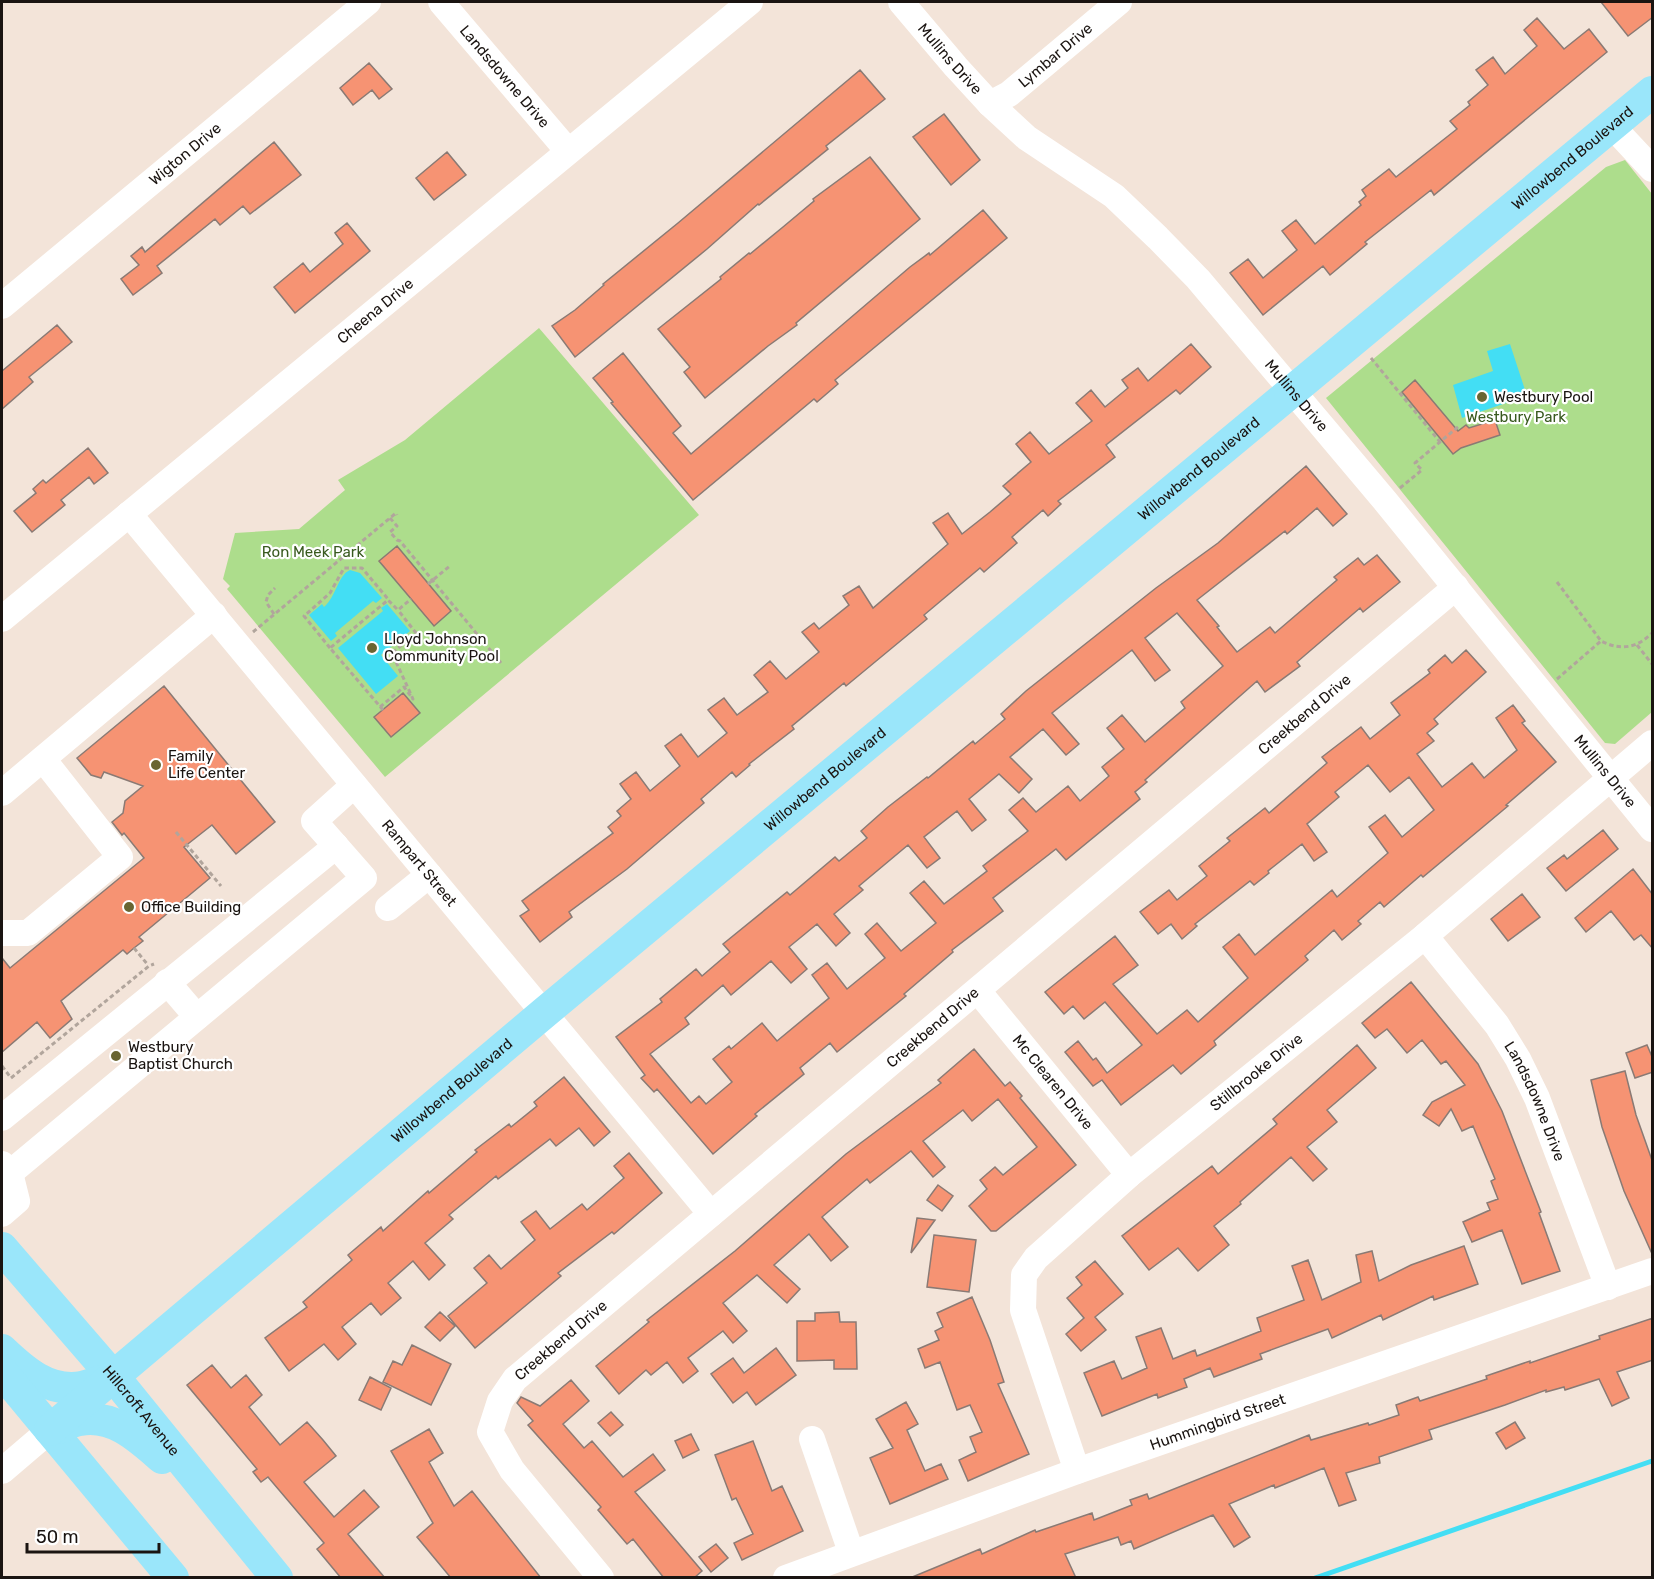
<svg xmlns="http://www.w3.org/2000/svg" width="1654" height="1579" viewBox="0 0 1654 1579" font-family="Rubik,sans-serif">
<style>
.green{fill:#addd8c}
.water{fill:#43def4}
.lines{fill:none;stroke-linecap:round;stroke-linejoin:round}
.stream{stroke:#43def4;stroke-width:5}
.building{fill:#f69373;stroke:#8a7a74;stroke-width:1.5;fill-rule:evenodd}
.path{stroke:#b1a59c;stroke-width:3;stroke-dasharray:4.5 3;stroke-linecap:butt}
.minor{stroke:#fff;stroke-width:26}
.major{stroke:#9ae6fa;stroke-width:32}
.poi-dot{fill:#696532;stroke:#fff;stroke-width:2}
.labels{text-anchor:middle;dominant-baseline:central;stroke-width:4.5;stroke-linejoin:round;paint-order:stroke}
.street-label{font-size:15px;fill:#1a1411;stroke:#fff}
.poi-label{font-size:15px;fill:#1a1411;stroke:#fff;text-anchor:start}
.park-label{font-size:15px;fill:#395a1f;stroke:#fff}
</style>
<rect width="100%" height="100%" fill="#f3e4d9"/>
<!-- green -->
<path class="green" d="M1625,160l27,34v518l-37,32 -10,-1 -279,-345 280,-231z
M539,328l160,187 -314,262 -158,-188 3,-3 -7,-7 12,-46 64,-4 46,-39 -7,-10 67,-40z"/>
<!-- water -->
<path class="water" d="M1510,344l17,52 -65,22 -9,-33 40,-14 -6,-20z
M350,570l10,3 22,25 -6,5 -3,-2 -38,32 2,3 -6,5 -22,-26 13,-11 2,3c12,-10 14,-32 26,-37z
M387,604l23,27 -29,24 17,21 -22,18 -38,-46 45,-37 -2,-3z"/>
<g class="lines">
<!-- stream -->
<path class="stream" d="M1315,1578l337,-117"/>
</g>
<!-- building -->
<path class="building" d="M1601,2h52v15l-25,19z
M1537,18l27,31 25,-20 18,23 -173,143 -3,-5 -66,52 2,2 -37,31 -7,-9 -60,49 -33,-42 18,-14 15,19 34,-28 -15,-19 14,-11 19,24 46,-39 -2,-3 7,-6 -4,-6 27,-21 7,8 61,-48 -7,-8 20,-16 -2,-3 20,-17 -12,-15 17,-13 12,17 32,-28 -13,-16z
M369,63l23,26 -13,10 -7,-9 -19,15 -13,-17z
M860,70l25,29 -59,47 2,3 -69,56 -1,-1 -51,45 -132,108 -23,-31 23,-16 29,-25 -1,-1 75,-61z
M944,114l36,46 -29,25 -38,-48z
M274,142l27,33 -51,39 -7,-8 -23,19 -5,-6 -58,47 5,7 -29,22 -12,-16 18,-14 -8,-9 11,-9 3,5z
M447,152l19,23 -32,25 -18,-22z
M870,157l50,62 -124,104 1,2 -29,21 -63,52 -21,-26 6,-5 -32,-38 63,-50 -1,-2 29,-24 1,1 33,-27 31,-26 -1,-2z
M983,210l24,28 -172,142 3,4 -21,18 -3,-3 -121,101 -82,-97 2,-1 -20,-24 30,-25 58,73 -8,7 18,21 219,-187 19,-14 1,2z
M347,223l23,28 -75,62 -21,-26 29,-24 7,9 33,-28 -8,-11z
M57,325l15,17 -43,35 4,5 -31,27v-38z
M1191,344l20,23 -31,27 -4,-4 -70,55 9,12 -57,44 3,3 -13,12 -5,-6 -31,27 5,6 -33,29 -4,-4 -56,47 3,4 -81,67 -2,-3 -52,43 2,3 -45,35 1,1 -14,12 -4,-5 -31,27 3,4 -77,66 -58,43 3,5 -32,25 -20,-26 9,-6 -7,-9 91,-68 -5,-6 13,-11 -4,-5 14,-12 -11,-15 16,-12 14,19 30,-25 -15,-20 16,-12 17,23 29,-24 -19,-23 16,-12 13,17 31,-23 -14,-17 16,-14 16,18 33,-27 -17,-20 12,-9 5,6 30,-24 -6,-9 16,-10 14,22 75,-64 -15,-21 15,-10 14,21 28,-22 21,-18 -8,-8 28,-24 -15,-18 14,-12 19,22 43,-33 -16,-18 15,-13 14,17 23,-19 -6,-8 16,-12 10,13z
M1415,380l43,51 8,-6 3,3 26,-8 5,15 -39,13 -8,6 -51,-62z
M88,448l20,25 -14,11 -5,-7 -28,23 4,5 -33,27 -18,-21 22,-18 -3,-4 10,-9 3,3z
M1306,466l41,48 -14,12 -16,-18 -30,26 -2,-3 -88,69 22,26 -2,1 20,25 33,-25 5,6 62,-53 -3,-3 24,-19 6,7 13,-10 23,27 -37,30 -3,-4 -63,54 3,4 -35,26 -8,-11 -112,99 2,2 -12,10 5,7 -74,61 -10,-11 -63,49 10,13 -51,39 1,2 -49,42 2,2 -69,56 -7,-9 -30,25 4,6 -49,40 2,2 -44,38 -56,-65 -3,3 -13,-14 4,-3 -29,-38 46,-35 -2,-3 36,-30 6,7 28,-24 -7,-8 64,-52 3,3 45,-38 4,4 28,-23 -6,-7 27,-24 39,-30 1,1 45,-37 2,3 30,-25 -4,-5 25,-23 130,-103 62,-45zM1177,613l46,53 -42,36 4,6 -40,34 -23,-27 -15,13 17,21 -22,18 7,9 -29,25 -12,-15 -32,26 -13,-14 -14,12 19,21 -45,35 4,5 -43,33 -20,-23 -14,12 26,30 -35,28 -24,-28 -12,11 20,24 -38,31 -20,-26 -15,12 17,23 -52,43 -15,-18 -31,26 -2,-3 -16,13 19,23 -26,22 -7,-8 -8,7 -41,-49 39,-30 -4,-6 38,-33 8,10 40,-34 20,22 16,-14 -18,-22 28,-23 19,22 14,-13 -16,-19 29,-24 -4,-4 49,-41 19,23 13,-10 -16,-21 33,-26 15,20 14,-11 -17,-21 30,-25 20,19 13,-14 -22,-22 33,-28 23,26 13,-11 -27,-31 80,-63 23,31 15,-11 -25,-32z
M397,546l54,65 -17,15 -55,-65z
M1466,650l20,22 -52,47 4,5 -11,9 7,8 -17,13 25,33 30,-24 12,15 33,-28 -21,-32 17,-13 12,16 -3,2 34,39 -50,43 2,1 -85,71 -2,-2 -37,32 -4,-5 -22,19 3,3 -19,16 -8,-10 -29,26 3,4 -94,81 2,4 -35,29 -8,-9 -52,40 -19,-25 -9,6 -28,-34 13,-11 15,19 3,-2 11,15 35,-28 -37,-43 -21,17 -11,-13 -9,8 -19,-22 70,-56 23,29 -25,19 44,50 30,-24 11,12 50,-44 -25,-31 16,-13 16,21 77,-65 5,7 51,-44 -19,-26 16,-12 17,22 32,-27 -25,-33 -19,15 -22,-27 -33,27 4,5 -32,27 20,28 -13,9 -12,-17 -34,27 1,2 -15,12 -4,-4 -55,43 2,2 -15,13 -11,-15 -13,10 -18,-22 29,-22 8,10 30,-24 -8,-10 31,-25 -3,-3 38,-30 4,5 58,-50 -5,-6 39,-30 9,12 30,-24 -9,-12 39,-30 -2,-3 17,-15 7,8z
M164,686l111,136 -39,32 -24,-29 -28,22 26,31 -71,59 4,4 -9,7 -7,6 -4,-4 -62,51 11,18 -22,19 -13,-16 -35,30v-94l8,10 134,-110 -20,-25 -2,2 -10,-13 11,-9 2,-12 18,-15 -39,-14 -3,6 -10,-3 -14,-17z
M403,693l17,20 -29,24 -17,-20z
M1603,830l15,19 -52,42 -19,-23 17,-13 3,4z
M1633,869l20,26v54l-12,-14 -7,5 -23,-29 -25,21 -11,-14z
M1522,894l18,23 -32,24 -17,-22z
M1411,982l67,82 24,47 39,101 -2,1 21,58 -38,13 -20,-54 -30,12 -9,-20 27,-12 -3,-7 11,-4 -7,-18 4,-2 -22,-53 -11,5 -11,-22 -12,17 -16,-11 9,-13 33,-17 -19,-24 -5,3 -19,-24 -15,13 -20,-24 -12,9 -13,-15z
M1357,1045l19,23 -49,42 10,12 -30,25 20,22 -14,12 -22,-24 -51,45 1,2 -27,22 15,19 -31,26 -20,-23 -29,22 -27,-34 90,-70 6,8 59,-50 -4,-5z
M1647,1045l6,14v13l-18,6 -9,-25z
M974,1049l31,37 5,-4 12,14 -2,2 56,67 -80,66h-5l-22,-25 18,-17 -7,-9 15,-13 8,8 34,-28 -39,-48 -26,22 -9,-11 -40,31 22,26 -12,10 -22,-26 -41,32 -3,-4 -45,38 26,30 -17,14 -22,-27 -35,31 26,24 -13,14 -30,-28 -34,28 24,28 -14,12 -10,-12 -35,27 10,13 -15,12 -16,-21 -16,13 -5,-5 -27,24 -23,-28 53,-44 -2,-2 88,-69 111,-97 95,-71 -3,-3z
M1625,1071l11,44 17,48v93l-29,-65 -22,-64 -11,-47z
M564,1077l46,55 -16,14 -15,-18 -23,18 -6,-7 -52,40 -2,-3 -47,39 4,4 -28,24 20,22 -16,15 -16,-19 -25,22 13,15 -20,17 -10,-12 -29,24 14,17 -18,16 -14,-16 -35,27 -24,-33 42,-31 -4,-5 49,-42 -4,-5 33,-28 2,4 45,-40 1,2 48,-41 -2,-2 34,-26 2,3 26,-21 -3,-4z
M629,1153l33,40 -48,41 -2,-2 -54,41 3,3 -86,72 -27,-32 39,-33 -13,-15 15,-13 12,14 34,-29 -14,-18 15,-11 14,18 32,-25 5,6 37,-32 -10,-12z
M938,1185l15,11 -11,15 -15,-11z
M917,1218l18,2 -24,33z
M934,1235l42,5 -7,52 -42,-5z
M1464,1246l14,38 -44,16 -1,-4 -50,24 -2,-5 -49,23 -4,-9 -68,25 2,5 -48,18 -4,-9 -26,11 3,8 -29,11 -1,-4 -55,22 -18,-43 30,-12 8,18 25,-11 -11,-31 25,-9 12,31 22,-9 2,6 64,-25 -4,-13 47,-18 -12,-34 16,-6 14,40 39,-18 -5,-27 16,-4 7,30 32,-16z
M1095,1261l28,33 -28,23 11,13 -25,21 -15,-17 18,-16 -17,-20 15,-13 -6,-8z
M972,1297l18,43 14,42 -6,2 31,70 -61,27 -9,-21 17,-8 -6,-15 12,-5 -12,-27 -13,5 -17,-48 -15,6 -7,-19 21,-9 -4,-9 8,-4 -6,-14z
M440,1312l15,14 -15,15 -15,-14z
M839,1312l1,10h16l1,47h-23v-9l-37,1v-40h18v-8z
M1653,1318v42l-36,12 12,26 -17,8 -13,-27 -34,11 -1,-3 -18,5v-2l-41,15 -76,25 3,9 -53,18 1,6 -34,10 10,27 -17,6 -15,-38 -49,20 -1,-3 -45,19 21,33 -16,10 -21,-32 -79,34 -3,-8 -10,4 -3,-8 -53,17 11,24h-166l70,-29 2,5 53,-24 1,2 56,-19 2,7 38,-15 -2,-5 17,-6 2,5 160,-64 2,5 57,-17 1,2 30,-10 -3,-10 22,-8 2,4 67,-22 -1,-3 44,-15v2l70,-24 -1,-3z
M412,1345l39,19 -20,41 -48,-23 10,-21 9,4z
M776,1348l20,27 -40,30 -9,-13 -14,11 -22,-29 22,-16 11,15z
M212,1365l19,23 15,-13 16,20 -13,12 31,38 27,-23 16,18 13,16 -32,26 30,35 30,-27 15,17 -31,27 37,44h-44l-24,-29 7,-6 -56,-66 -7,5 -8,-10 4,-3 -70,-84z
M370,1377l21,11 -10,22 -22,-10z
M571,1380l18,21 -26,23 21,24 8,-7 31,36 30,-23 12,16 -30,22 67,79 -8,7h-30l-31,-39 -6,5 -29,-34 3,-3 -73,-82 5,-4 -16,-18 4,-6 19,9z
M906,1402l12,22 -11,6 18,41 16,-7 7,15 -58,25 -20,-46 23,-10 -17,-29z
M611,1412l12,13 -13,11 -12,-13z
M1515,1422l10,16 -19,11 -10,-16z
M429,1429l14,24 -14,9 25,44 18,-15 69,87h-90l-34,-41 16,-14 -42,-72z
M691,1434l8,16 -16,8 -8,-17z
M753,1441l19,50 10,-5 21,45 -61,29 -8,-17 19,-9 -17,-36 -4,2 -17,-45z
M716,1544l12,14 -17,14 -12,-15z"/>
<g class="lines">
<!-- path -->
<path class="path" d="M1371,358l69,84
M1400,488l22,-18 -7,-7 44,-37
M390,518l7,8 -7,6 7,8 3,1 101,122
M1557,582l44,59c20,10 36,7 51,-8
M428,584l23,-19
M274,614l-8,-12 2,-7 7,-7
M253,632l143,-119 1,2
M1637,645l15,19
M330,648l-26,-32 26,-23 14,-25h18l26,31
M1557,679l44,-38
M380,707l24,-20 9,12 -21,-46 24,-20 -18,-23
M383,710l-53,-62 58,-48 10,10 13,-11
M176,832l45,54
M134,948l14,17
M2,1066l9,12 138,-112 5,-2"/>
<!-- minor -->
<g class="minor">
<path id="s1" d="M441,2l127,149"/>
<path id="s2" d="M901,2l55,65 34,37 37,34 87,58 44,42 40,41 188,223 266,327"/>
<path id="s3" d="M990,104l19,-10 110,-92"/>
<path d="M1612,126l40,43"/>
<path id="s4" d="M2,306l366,-304"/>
<path id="s5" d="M129,514l582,700"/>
<path id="s6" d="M2,619l748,-617"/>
<path d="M2,793l212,-178"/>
<path d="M388,908l41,-33"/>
<path d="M2,933h26l92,-76 -77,-98"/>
<path id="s7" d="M1425,936l72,89 21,34 19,39 71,189"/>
<path d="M167,982l30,35"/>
<path id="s8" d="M978,991l151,184"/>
<path d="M2,1118l334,-272"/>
<path d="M2,1164l8,9 7,28 -15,13"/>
<path d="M10,1173l354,-295 -50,-57 40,-36"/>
<path d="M812,1439l39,113"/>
<path d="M2,1471l48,-41"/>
<path id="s9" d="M1077,1471l-54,-161 1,-35 12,-17 93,-83 296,-239 227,-193"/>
<path id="s10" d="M601,1578l-89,-108 -22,-38 10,-31 15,-22 941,-792"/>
<path id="s11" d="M786,1578l291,-107 575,-200"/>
</g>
<!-- major -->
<g class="major">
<path id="s12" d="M2,1248l121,140 154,190"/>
<path d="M2,1350c22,21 47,43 80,37 9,-2 18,-6 27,-8"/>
<path d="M2,1372l171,206"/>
<path d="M58,1428c7,-3 15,-7 22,-8 34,-6 59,18 82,38"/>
<path id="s13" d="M50,1430l494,-417 1108,-921"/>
</g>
</g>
<!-- markers -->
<g class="poi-dot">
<circle cx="1482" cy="397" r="6"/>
<circle cx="372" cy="648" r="6"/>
<circle cx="156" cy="765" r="6"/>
<circle cx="129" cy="907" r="6"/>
<circle cx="116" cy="1056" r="6"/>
</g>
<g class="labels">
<!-- street labels -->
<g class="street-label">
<text stroke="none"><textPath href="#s3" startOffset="82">Lymbar Drive</textPath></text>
<text stroke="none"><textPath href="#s2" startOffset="75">Mullins Drive</textPath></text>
<text stroke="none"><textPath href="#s1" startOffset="98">Landsdowne Drive</textPath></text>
<text stroke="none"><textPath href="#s4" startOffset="238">Wigton Drive</textPath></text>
<text stroke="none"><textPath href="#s13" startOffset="1984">Willowbend Boulevard</textPath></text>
<text stroke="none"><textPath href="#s6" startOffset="484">Cheena Drive</textPath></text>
<text stroke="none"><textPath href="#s2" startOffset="561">Mullins Drive</textPath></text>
<text stroke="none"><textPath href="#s13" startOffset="1498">Willowbend Boulevard</textPath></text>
<text stroke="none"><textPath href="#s10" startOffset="1275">Creekbend Drive</textPath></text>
<text stroke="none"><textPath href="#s2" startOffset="1047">Mullins Drive</textPath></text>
<text stroke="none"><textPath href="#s13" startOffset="1012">Willowbend Boulevard</textPath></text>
<text stroke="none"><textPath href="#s5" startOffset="454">Rampart Street</textPath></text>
<text stroke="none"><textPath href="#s10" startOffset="789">Creekbend Drive</textPath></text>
<text stroke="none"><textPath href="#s9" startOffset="514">Stillbrooke Drive</textPath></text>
<text stroke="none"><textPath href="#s8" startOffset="118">Mc Clearen Drive</textPath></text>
<text stroke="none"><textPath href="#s13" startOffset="526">Willowbend Boulevard</textPath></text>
<text stroke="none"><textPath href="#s7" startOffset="200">Landsdowne Drive</textPath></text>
<text stroke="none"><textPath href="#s10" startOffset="303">Creekbend Drive</textPath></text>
<text stroke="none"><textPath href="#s12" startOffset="214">Hillcroft Avenue</textPath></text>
<text stroke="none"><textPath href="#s11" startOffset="459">Hummingbird Street</textPath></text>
</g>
<!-- poi labels -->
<g class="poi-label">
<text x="1494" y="397">Westbury Pool</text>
<text x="384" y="639">Lloyd Johnson<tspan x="384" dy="17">Community Pool</tspan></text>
<text x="168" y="756">Family<tspan x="168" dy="17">Life Center</tspan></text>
<text x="141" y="907">Office Building</text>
<text x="128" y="1047">Westbury<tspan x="128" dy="17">Baptist Church</tspan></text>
</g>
<!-- park labels -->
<g class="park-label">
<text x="1516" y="417">Westbury Park</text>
<text x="313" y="552">Ron Meek Park</text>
</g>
</g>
<!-- border -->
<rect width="1654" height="1579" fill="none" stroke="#1a1411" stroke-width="6"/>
<!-- scale -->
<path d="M27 1543v9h132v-9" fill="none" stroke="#1a1411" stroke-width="3"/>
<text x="36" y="1543" font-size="18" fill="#1a1411" stroke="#ffffff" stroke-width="4.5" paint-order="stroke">50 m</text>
</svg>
